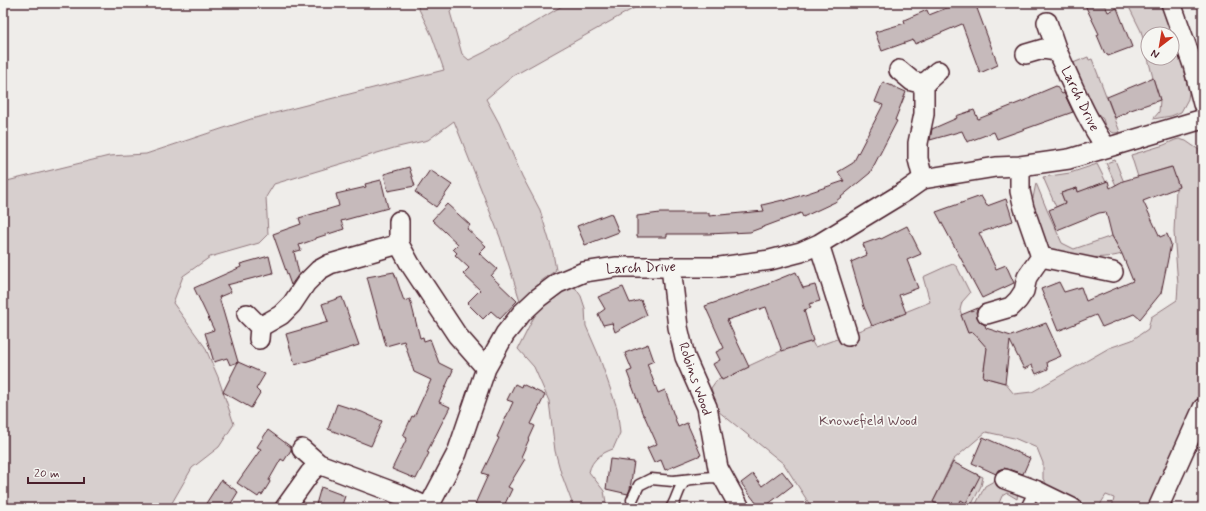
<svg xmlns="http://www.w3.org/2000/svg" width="1206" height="511" viewBox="0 0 1206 511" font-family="Mynerve,sans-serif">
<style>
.green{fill:#d7cfce;stroke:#90777c;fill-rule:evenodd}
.building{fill:#c6babb;stroke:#4a1f2b}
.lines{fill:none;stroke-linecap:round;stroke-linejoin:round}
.lane-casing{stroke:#4a1f2b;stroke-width:13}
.street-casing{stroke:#4a1f2b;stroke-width:22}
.lane{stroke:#f6f6f2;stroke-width:10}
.street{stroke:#f6f6f2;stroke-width:19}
.labels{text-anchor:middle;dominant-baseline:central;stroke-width:3.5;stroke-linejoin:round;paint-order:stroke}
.street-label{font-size:14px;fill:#4a1f2b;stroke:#f6f6f2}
.park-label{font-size:14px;fill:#6d4b54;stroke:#f6f6f2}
</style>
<rect width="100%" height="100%" fill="#efedea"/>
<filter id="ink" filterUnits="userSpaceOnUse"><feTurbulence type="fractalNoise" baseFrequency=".025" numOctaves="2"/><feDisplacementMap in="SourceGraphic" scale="8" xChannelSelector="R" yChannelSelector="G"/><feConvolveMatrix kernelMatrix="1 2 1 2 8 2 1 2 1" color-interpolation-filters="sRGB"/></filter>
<g filter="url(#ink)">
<!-- green -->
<path class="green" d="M416,3h42l-8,9 12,42 7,6 16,-8 82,-49h76l-130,73 -27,23 13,24 23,53 18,34 13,43 3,17 -16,12 -18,25 -22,-70 -46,-116 -26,19 -34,8 -120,36 -8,13 2,37 -9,9 -49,14 -27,19 -10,27 32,44 13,30 16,47 -15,23 -27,21 -23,40h-166v-326l106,-26 37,-2 105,-35 193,-49 -12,-34z
M1127,3h34l17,46 11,43 -1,7 -7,13 -10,4 -18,3 6,-7 1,-12 -7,-22 -12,-47zM1148,34h24v24h-24z
M1088,57l1,3 3,-1 28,73 -5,1 -4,-1 -6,-6 -2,-7 -11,-12 -19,-44z
M1179,139l7,2 13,9 4,18v220l-16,42 -34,78h-41l2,-10 -8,-3 -8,13h-14l-11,-4 -22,-14 -8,-11v-16l-6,-15 -23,-10 -28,-6 -12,10 -21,18 -20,42 12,6h-133l-28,-44 -66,-53 -7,-23 5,-7 76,-35 20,-4 3,5 38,-14 77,-31 -7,-25 22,-10 8,-3 4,3 13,26 -8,9 -2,8 8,23 5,-2 15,12 -5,34 22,6 9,11 18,-2 77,-44 23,-8 16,-11 3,-12 26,-17 1,-15 -4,-53 2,-44 3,-2 -8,-19 -33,10 -7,-22 33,-10 11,-5z
M1115,160l12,30 -8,2 -13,-29z
M1097,164l9,18 -18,6 -8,10 -3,-10 -16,5 4,10 -9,4 -13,-30 27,-4z
M1036,183l11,27 15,33 12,6 38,-13 10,18c-25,7 -51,2 -75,-4l-18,-47 4,-5z
M574,286l7,10 4,12 1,18 13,30 18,52 3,25 -7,16c-11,4 -21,10 -24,23l15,19 3,17h-33l-13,-35 -6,-22 -6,-50 -15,-34 -16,-18 21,-42 5,-5z
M974,473l9,4 -2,9 -11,22h-13l4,-8 5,3 2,-19z
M994,481c9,0 26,7 23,18l-10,-6 -5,3 -5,12h-23l11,-22z"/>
<!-- building -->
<path class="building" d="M959,3h16l23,62 -18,8 -18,-49 -47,20 -2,-4 -31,11 -7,-19 30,-9 -1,-3 23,-10 2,5z
M1084,3h20l4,9 9,-4 15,39 -24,9 -2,-3 -1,1 -8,-19 2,-1z
M1153,78l7,22 -32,11v1l-13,6 -8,-21z
M883,82l23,10 -11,28 2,1 -27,52 -35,29 -32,15 -2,-4 -51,19 -42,2h-41v3h-30v-21l23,-3h49v3l55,-5 -2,-6 21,-5 1,1 60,-20 -6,-9 15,-9 30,-58 -8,-3z
M1056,86l6,8 2,-1 9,19 -76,27 -3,-7 -27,10 -5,-11 -32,9 2,-11 25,-11 -1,-2 18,-6 4,9 53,-21 -1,-1z
M409,167l6,19 -27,5 -4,-17z
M1172,167l7,20 -36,14 17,36 7,-3 4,10 -10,49 -21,26 -6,-5 -32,13 -6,-12 -38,16 -17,-42 18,-7 5,10 17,-5 5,14 47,-20 -11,-27 -10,-18 -6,-24 -7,1 -42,17 -8,-20 16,-7 -4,-10 16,-5 1,4 30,-11 2,7 13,-7z
M430,170l22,15 -16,22 -21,-15z
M381,180l7,28 -47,13 3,8 -28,9v1l-17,6 2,5 -7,2 5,22 -8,11 -18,-51 28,-10 -2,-6 40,-12 -3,-12 30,-7 -1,-3z
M981,196l6,10 19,-7 7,22 -34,12 17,36 10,-4 8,18 -32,15 -46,-86z
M447,204l23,21 -3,4 19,17 -7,7 18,16 -6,7 26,25 -17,18 -9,-8 -8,8 -16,-16 13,-13 -17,-16 6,-6 -14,-13 2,-2 -4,-4 5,-5 -26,-24z
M611,213l8,19 -34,13 -8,-19z
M907,226l14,28 -14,6 11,28 -19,7 7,18 -34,13 -8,-19 -13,-45 16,-7 -4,-11 17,-6 1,1z
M269,256l4,17 -46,12 4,7 -12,5 19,65 -8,3 -3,-7 -13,4 -9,-29 9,-3 -20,-42 47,-21 -1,-3z
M394,272l10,29 6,-2 10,39 3,-1 1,4 6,-2 9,24 14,7 -14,32 11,5 -23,45 2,1 -13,26 -24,-10 15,-31 -4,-2 9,-20 2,1 17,-37 -17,-8 -10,-31 -18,5 -19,-69z
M796,272l7,16 12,-3 5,16 -11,3 2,4 -7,2 9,31 -31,10 -16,-44 -39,13 22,47 -27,13 -9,-16 7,-4 -4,-8 8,-4 -19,-42 64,-22v-1z
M623,287l7,16 11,-3 6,15 -32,17 -3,-9 -9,2 -5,-11 7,-5 -7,-12z
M342,297l17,48 -64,20 -9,-31 42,-12 -6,-18z
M978,308l-2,4 1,5 3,5 5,3 1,3 25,8 35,-13 15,33 -14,6 1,7 -12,5 -4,-9 -8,4 -14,-28 -5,42 -22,-6 4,-29 -14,-16 -5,1 -7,-18z
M648,344l6,17 -7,3 11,29 7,-3 13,37 9,-4 14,32 -36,15 -4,-10 -7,3 -7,-15 10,-4 -13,-29h-1l-16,-43 5,-2 -7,-17z
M238,362l27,12 -9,15 4,4 -9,15 -28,-16z
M515,384l6,3 1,-3 23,11 -14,29 4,2 -14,31 4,2 -17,28 4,2 -9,19h-19l-9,-4 13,-29 -6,-2 17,-35 -2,-1 16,-35 -6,-2z
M337,404l25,8 20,9 -11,25 -43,-17z
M268,430l23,17v3l-7,11 -3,-2 -12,21 1,2 -8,13 -2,-1 -2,3 -21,-14 24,-34 -4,-2z
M983,437l47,21 -7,16 -19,-6 -6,2 -2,4 -24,-11z
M610,459l24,3 -4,27 -2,5 -22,-5z
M953,462l27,14 -14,27 -5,-3 -4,8h-12l-12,-6z
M782,471l11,14 -30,23h-3l-19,-25 12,-9 9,12z
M221,480l17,12 -8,13 -2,3h-25z
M321,487l24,9 -4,12h-26z"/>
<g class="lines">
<!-- lane casing -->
<g class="lane-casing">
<path id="lane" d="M632,500l7,-15 12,-6 22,2 39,-4 11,1
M671,508c7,-10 6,-19 15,-28
M1026,508l9,-18"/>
</g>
<!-- street casing -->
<g class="street-casing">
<path id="street" d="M1171,3l22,62 10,39
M1047,22l10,29
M1026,54l17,-5 14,2c15,32 28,67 49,96
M899,70l13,11 12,3
M923,179l-5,-20v-16l6,-29v-30l14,-13
M399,221v23l11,20 47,71 29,33
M819,244l29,92
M1041,257l72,15
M671,267l7,60 7,30 22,50 11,61 22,40
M247,314l13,13 -1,12
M987,314l24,-7 7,-7 6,-9 3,-14 14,-20 -17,-49 -4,-17v-25
M260,327l21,-12 11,-11 14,-21 13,-13 11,-6 69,-20
M302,449l17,15 82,31 28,13
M1005,479l30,11 37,18
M285,508l25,-35 9,-9
M428,508l29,-55 29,-85 9,-16 10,-18 17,-21 16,-15 20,-15 26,-11 33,-5h103l50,-7 31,-8 18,-8 87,-53 17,-12 73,-12 24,-1 49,-7 134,-40
M1158,508l45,-100"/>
</g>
<!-- lane -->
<use href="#lane" class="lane"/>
<!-- street -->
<use href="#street" class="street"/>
</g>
</g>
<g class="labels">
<!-- street labels -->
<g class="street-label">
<text transform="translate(1080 99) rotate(64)">Larch Drive</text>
<text transform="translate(641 268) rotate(-2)">Larch Drive</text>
<text transform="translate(695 379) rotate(71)">Robins Wood</text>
</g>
<!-- park labels -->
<g class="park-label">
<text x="868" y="421">Knowefield Wood</text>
</g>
</g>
<!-- margin -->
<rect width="1206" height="511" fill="none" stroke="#f6f6f2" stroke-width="16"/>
<rect x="8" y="8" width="1190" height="495" fill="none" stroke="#4a1f2b" stroke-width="1.5" filter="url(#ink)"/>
<!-- north arrow -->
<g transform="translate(1160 46) rotate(211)"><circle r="19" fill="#f6f6f2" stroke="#b1a0a2"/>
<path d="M0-3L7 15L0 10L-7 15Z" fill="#c8321e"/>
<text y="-6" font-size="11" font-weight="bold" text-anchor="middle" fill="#4a1f2b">N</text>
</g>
<!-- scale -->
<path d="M28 477v6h56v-6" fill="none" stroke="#4a1f2b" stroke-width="2"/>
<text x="34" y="477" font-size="12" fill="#4a1f2b" stroke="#f6f6f2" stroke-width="3" paint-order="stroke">20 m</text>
</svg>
